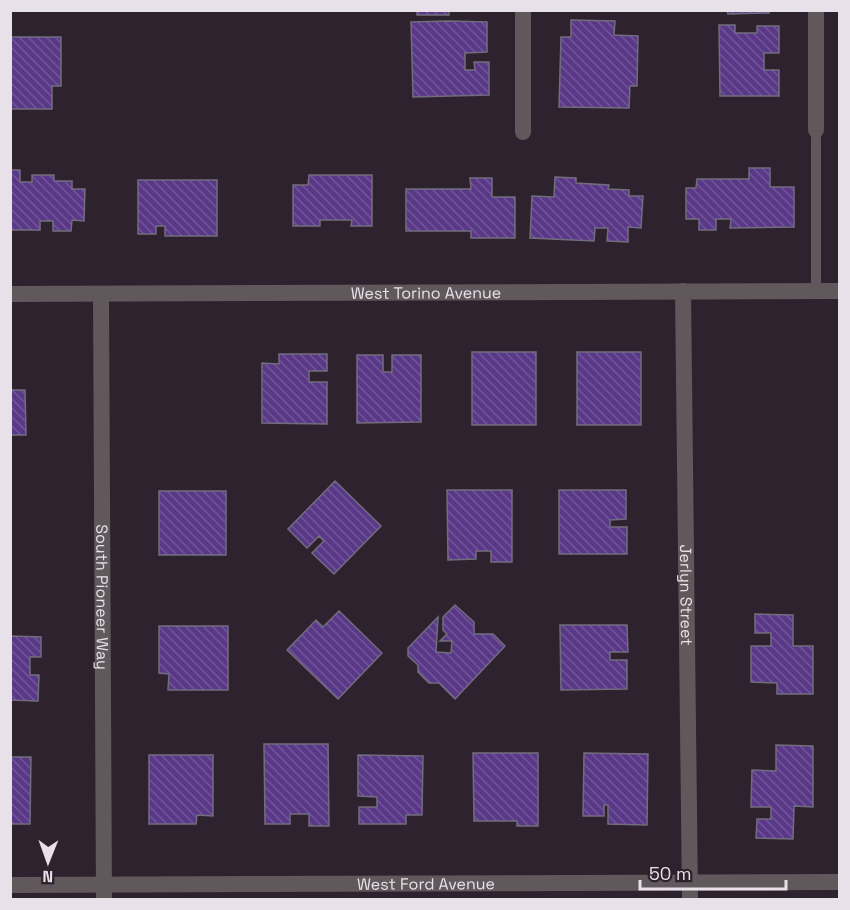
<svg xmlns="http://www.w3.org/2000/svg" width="850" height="910" viewBox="0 0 850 910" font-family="'Space Grotesk',sans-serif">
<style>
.building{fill:url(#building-back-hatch);stroke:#726d7e;stroke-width:1.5}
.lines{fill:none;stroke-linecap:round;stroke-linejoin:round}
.service{stroke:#61585c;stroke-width:10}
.minor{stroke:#61585c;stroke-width:16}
.labels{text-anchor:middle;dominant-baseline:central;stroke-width:6;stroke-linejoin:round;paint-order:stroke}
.street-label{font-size:16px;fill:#e8e1e9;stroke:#2d222e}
</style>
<defs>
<pattern id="building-back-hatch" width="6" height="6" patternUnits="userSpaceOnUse" patternTransform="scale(1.5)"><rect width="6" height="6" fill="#593987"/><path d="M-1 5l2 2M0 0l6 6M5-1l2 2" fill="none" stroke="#715598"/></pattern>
</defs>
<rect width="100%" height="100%" fill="#2d222e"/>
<!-- building -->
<path class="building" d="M417,10h32v5h-32z
M727,10h42v3l-41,1z
M571,20l44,1 -1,14 24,1 -1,50h-7l-1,22 -70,-1 2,-70h10z
M449,21l38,1v30l-22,1v17h10l-1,-8h15v33l-76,2 -2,-75z
M719,25h16v8h22v-7h22v27h-15v17h15v26h-59z
M10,37h51v49h-9v23h-42z
M749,168h21v19h24v40l-64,1 1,-9h-15v11h-17v-11h-13v-31h10l1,-9h52z
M10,170h10v12h12v-7h22v6h18v8h13l-1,32 -12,-1 -1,11h-18v-10h-13v9h-30z
M309,175h63v51h-21l1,-6h-32v6h-27v-41h15z
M555,177l21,1v5l33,2 -1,4 21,1v6h14l-2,32 -13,-1v15l-21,-1 1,-13h-13l-1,13 -64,-3 2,-42 22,1z
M470,178h22v19h23v41h-44v-7h-65v-42h65z
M138,180h79v56h-52v-10h-9v8h-18z
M472,352h64v73h-64z
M577,352h64v73h-64z
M279,354h48v17h-18v11h18v42l-65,-1v-60l17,1z
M357,355h26v17h9v-17h29v67l-64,1z
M10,390h15l1,45h-16z
M335,481l46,45 -47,48 -22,-21 12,-12 -5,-5 -12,12 -19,-19z
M447,490h65v72h-21v-11h-15v8l-28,1z
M559,490h67v29l-16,1v7h17v27h-68z
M159,491h67v64h-67z
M455,605l19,17v12h19l12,12 -50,53 -16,-16h-10l-11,-11v-7l-10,-9v-8l30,-31 -2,35 15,1 1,-12h-12l7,-7 -4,-4v-13z
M339,611l43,42 -44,46 -51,-49 29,-30 7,7z
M755,614l38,1v31h20v48h-36v-11l-26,-1v-36h20v-13h-16z
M560,625h67l1,27h-18v8h17v29l-66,1z
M159,626h69v64h-60l1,-16 -10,-1z
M10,636l31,1v20h-11v18h9l-1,26 -28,-1z
M264,744h64l1,82h-20v-12h-19v10h-25z
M776,745l37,1v61l-19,-1 -1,33 -37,-1 1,-19h14v-12h-20l1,-37 24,1z
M473,753h65v73h-21v-5h-43z
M584,753l64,1 -1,71 -39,-1v-19h-4v11h-21z
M149,755h64v61l-16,-1 -1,9h-47z
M358,755l65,1 -1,59h-16v9h-47v-17h18v-10l-19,-1z
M10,757h21l-1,67h-20z"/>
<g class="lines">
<!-- service -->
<path class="service" d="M816,130v161"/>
<!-- minor -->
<g class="minor">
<path d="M523,10v122"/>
<path d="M816,10v120"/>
<path id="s1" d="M683,291l7,609"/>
<path id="s2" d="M10,294l830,-3"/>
<path id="s3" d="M101,294l3,606"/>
<path id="s4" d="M10,885l830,-3"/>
</g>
</g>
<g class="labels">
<!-- street labels -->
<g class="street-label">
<text stroke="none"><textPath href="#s2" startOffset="416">West Torino Avenue</textPath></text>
<text stroke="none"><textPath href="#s1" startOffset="304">Jerlyn Street</textPath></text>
<text stroke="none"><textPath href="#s3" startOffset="303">South Pioneer Way</textPath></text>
<text stroke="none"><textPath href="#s4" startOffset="416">West Ford Avenue</textPath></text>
</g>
</g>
<!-- border -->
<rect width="850" height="910" fill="none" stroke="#e8e1e9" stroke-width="24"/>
<!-- north arrow -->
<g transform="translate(48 862) rotate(181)" stroke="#2d222e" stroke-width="4.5" paint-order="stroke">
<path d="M0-4.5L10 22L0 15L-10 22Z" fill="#e8e1e9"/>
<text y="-9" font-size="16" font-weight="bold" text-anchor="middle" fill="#e8e1e9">N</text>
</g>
<!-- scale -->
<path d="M640 880v9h146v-9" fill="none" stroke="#e8e1e9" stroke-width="3"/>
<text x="649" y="880" font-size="18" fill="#e8e1e9" stroke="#2d222e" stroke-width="4.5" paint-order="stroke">50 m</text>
</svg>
